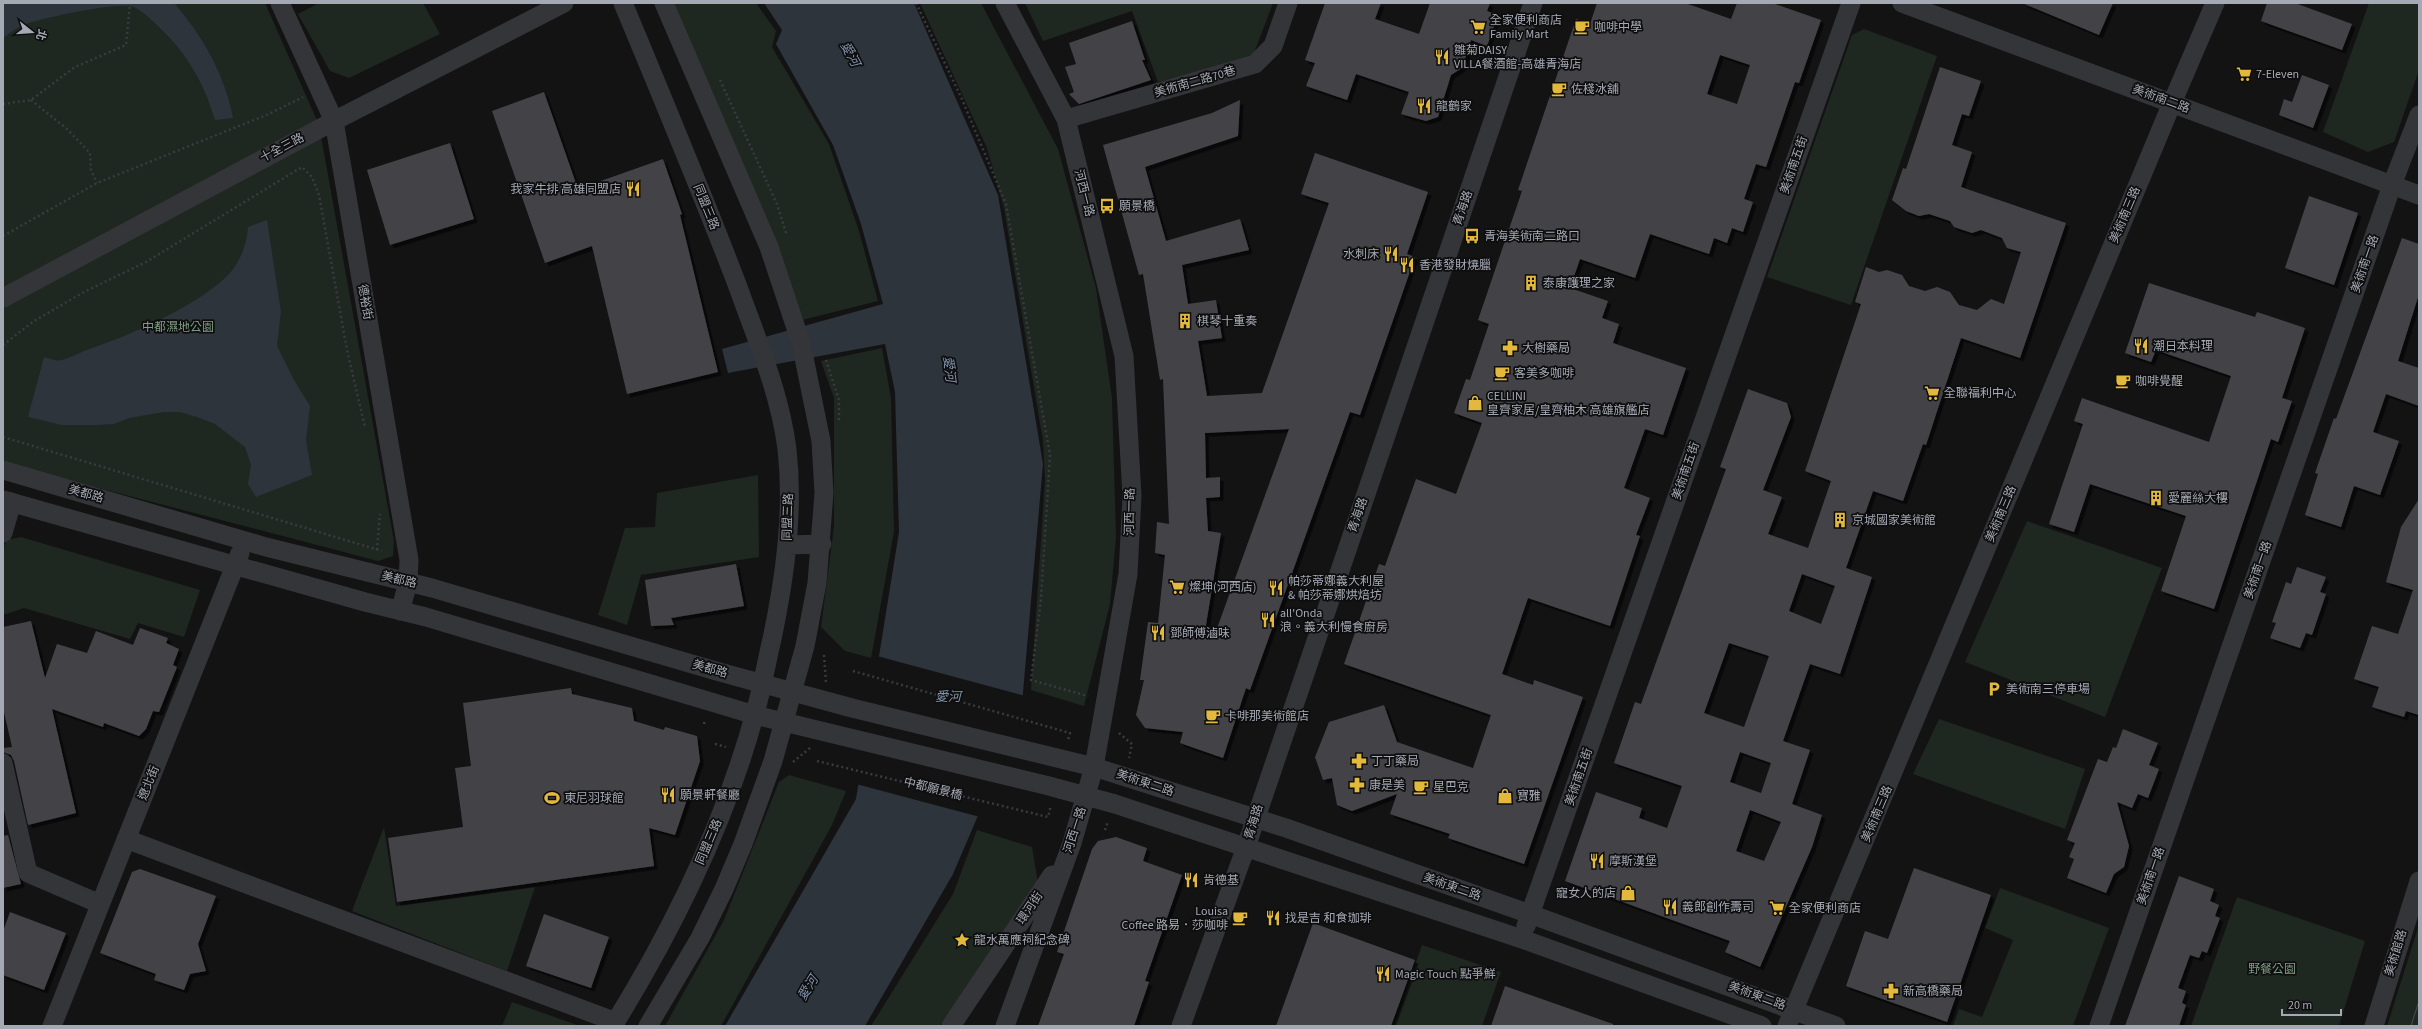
<svg xmlns="http://www.w3.org/2000/svg" width="2422" height="1029" viewBox="0 0 2422 1029" font-family="'Source Sans 3','Noto Sans TC',sans-serif">
<style>
.green{fill:#1f2721}
.water{fill:#2d343c}
.pier{fill:#131314}
.building{fill:#424347;fill-rule:evenodd;filter:url(#shadow)}
.lines{fill:none;stroke-linecap:round;stroke-linejoin:round}
.path{stroke:#3a3b40;stroke-width:2.5;stroke-dasharray:2 3;stroke-linecap:butt}
.minor{stroke:#343539;stroke-width:19}
.tram{stroke:#4d4e54;stroke-width:1}
.labels{text-anchor:middle;dominant-baseline:central;stroke-width:3.5;stroke-linejoin:round;paint-order:stroke}
.poi-label{font-size:12px;fill:#a5a9b4;stroke:#0e0e0f;text-anchor:start}
.street-label{font-size:12px;fill:#a5a9b4;stroke:#0e0e0f}
.park-label{font-size:12px;fill:#7e9d82;stroke:#0e0e0f}
.water-label{font-size:13px;font-style:italic;fill:#7f93ac;stroke:#0e0e0f}
</style>
<defs>
<filter id="shadow"><feDropShadow dx="3.5" dy="3.5" stdDeviation="0" flood-color="#0009"/></filter>
</defs>
<rect width="100%" height="100%" fill="#131314"/>
<!-- green -->
<path class="green" d="M3,3h262l54,122 75,416 -1,15 -15,5 -375,-98z
M319,3h104l17,31 -91,44 -19,-7 -32,-57z
M670,3h86l20,28 -4,16 57,97 30,87 19,70 -80,20z
M920,3h61l77,146 38,139 16,110 4,139 -6,67 -26,102 -53,-16 14,-210 -2,-39 -39,-233 -17,-60z
M1025,3h248l-19,50 -15,9 -81,20 -26,-71 -89,30z
M2369,3h50v67l-25,72 -26,10 -45,-20z
M1864,29l73,27 -86,249 -84,-28 85,-242z
M882,348l9,50 3,134 -23,126 -26,-7 -24,-24 13,-101v-128l-13,-37z
M758,475l1,82 -118,18 -14,50 -29,-10 27,-87 30,-1 2,-34z
M2027,521l135,47 -57,149 -140,-55z
M21,537l179,53 -16,47 -46,-14 -8,16 -106,-31 -21,7v-65l3,-10z
M1939,719l146,50 -20,60 -152,-55z
M789,775l57,16 -14,34 -111,201h-56l59,-106 55,-138z
M384,827l12,79 139,-19 -28,84 -155,-60z
M977,830l55,17 6,36 -98,143h-69l82,-132z
M2000,888l109,40 -36,98h-120l6,-17 23,8 31,-77 -28,-12z
M2237,897l128,44 -26,85h-148z
M2419,925v101h-32z
M1422,945l79,27 -19,54h-88z
M512,1002l68,24h-78z"/>
<!-- water -->
<path class="water" d="M3,3h171c29,33 51,72 59,115l-18,2c-11,-37 -27,-65 -55,-92 -8,-8 -16,-16 -26,-21 -14,-6 -98,12 -113,19 -6,3 -12,8 -18,12z
M764,3h150l84,192 45,269 -22,251 -68,159 -88,152h-140l131,-227 43,-267 -4,-140 -10,-48 -157,29 -6,-24 161,-45 -22,-80 -28,-79 -57,-101 6,-14z
M267,220l14,92 -4,34 17,34 16,26 -4,34 6,35 -56,22 -8,-13 3,-19 -6,-18 -30,-23 -18,-7 -17,-5h-16l-35,6 -15,6 -18,1h-34l-34,-8 16,-60c5,1 13,5 18,3 7,-2 15,-6 22,-9 44,-15 107,-42 141,-73 14,-13 22,-32 23,-51z"/>
<!-- pier -->
<path class="pier" d="M877,656l148,40 -2,20 -43,101 -124,-33z"/>
<!-- building -->
<path class="building" d="M1325,3h56l-6,16 44,15 11,-31h60l-3,8 11,4 -11,31 -16,-6 -9,28 -11,7 -13,42 -12,4 -25,-7 8,-22 -53,-18 -9,26 -41,-14 9,-23 -10,-3z
M1597,3h88l46,16 6,-16h35l49,17 -22,63 -4,-1 -29,85 -10,-3 -12,35 9,3 -10,30 -11,-4 -5,15 -13,-5 -5,16 -59,-20 -15,44 -55,-19 -10,29 38,13 -6,17 17,6 -6,19 73,25 -23,67 -18,-6 -21,59 26,10 -14,37 4,1 -30,90 -82,-28 -26,76 31,11 1,-5 49,17 -59,167 -76,-26 2,-4 -60,-20 7,-20 -45,17 -15,-6 -5,-27 -9,2 -8,-23 14,-35 55,-17 13,37 76,26 18,-53 -147,-51 35,-100 6,2 31,-87 40,15 26,-71 -28,-10 12,-34 4,1 19,-56 -11,-4 44,-129 -4,-1 58,-171 14,5zM1720,55l30,10 -13,39 -30,-10z
M2022,3h91l-14,32z
M2267,3h28l57,21 -10,26 -81,-29z
M1132,21l13,39h-3l9,20 -72,24 -10,-10 5,-2 -9,-25 11,-3 -7,-21z
M1940,67l41,14 -12,35 -7,-2 -10,31 20,7 -11,35 105,36 -46,135 -59,-20 -35,107 -3,-1 -20,57 -30,-10 -27,77 26,9 -32,97 -30,-10 -27,77 27,9 -18,54 30,11 -10,32 -52,120 -35,-15 5,-11 -165,-60 31,-89 46,16 -3,10 28,10 15,-42 -68,-23 21,-61 6,2 85,-235 -6,-2 28,-78 39,14 4,14 -28,73 19,7 -14,37 40,14 23,-67 -26,-10 56,-167 -6,-2 11,-35 13,5 8,-2 15,5 7,11 16,5 12,-4 13,5 9,13 18,5 14,-11 13,5 17,-52 -14,-4 -5,-10 -21,-8 -9,3 -18,-6 -4,-6 -21,-7 -10,2 -13,-5 -14,-11 11,-32 3,1zM1802,574l33,12 -14,38 -32,-13zM1729,643l40,13 -25,71 -40,-14zM1740,752l31,11 -10,30 -31,-11zM1750,810l31,12 -17,39 -28,-10z
M2302,75l27,10 -16,43 -34,-13 5,-16 8,3z
M544,92l34,97 85,-30 19,55 -2,1 38,157 -91,22 -35,-148 -47,17 -53,-152z
M1240,100l-2,36 -93,31 21,74 74,-22 9,31 -67,15 6,39 28,-4 6,38 -24,3 9,55 55,-3 67,-190 -28,-9 14,-41 113,39 -21,62 8,3 -55,158 -10,-3 -100,278 -4,-2 -23,70 -43,-15 3,-11 -38,-4 -9,-13 8,-35h-4l8,-58 10,1 7,-68 -10,-2 2,-31 12,2 -6,-145 -3,1 -17,-106 -4,1 -36,-130 109,-32zM1289,429l-74,205 -10,-3 16,-98 -13,-2 -2,-33 14,-1v-20l-14,1 -1,-45z
M450,143l24,76 -84,26 -23,-75z
M2309,196l49,17 -24,72 -49,-17z
M2402,238l17,6v50l-21,67 21,7v38l-33,-12 -13,38 26,9 -19,54 -26,-9 -13,41 -36,-12 13,-41 -3,-1 19,-55 2,1z
M2149,283l106,34 2,-5 48,16 -23,70 10,3 -14,41 -7,-3 -57,170 -53,-18 25,-75 -96,-32 -16,48 -25,-8 34,-100 -9,-3 8,-23 127,44 22,-66 -75,-26 -5,12 -26,-9z
M2419,499v216l-13,-4 -2,6 -32,-10 7,-20 -25,-8 18,-53 26,8 15,-44 -27,-8 15,-55z
M736,564l8,42 -73,12 3,7 -23,1 -6,-46z
M2297,567l29,10 -6,15 6,2 -14,41 -6,-2 -6,15 -30,-10 6,-15 -4,-1 14,-40 5,2z
M31,621l14,57 12,-34 30,9 9,-22 37,14 7,-17 28,10 -2,5 13,6 -6,16 4,2 -18,45 -6,-1 -7,18 -7,7 -35,-13 -1,4 -51,-18 24,104 -48,12 -14,-64 -3,-6 -8,-3v-4l9,-1 -9,-39v-81z
M571,688l1,6 60,14 2,13 30,9 1,-3 32,9 3,25 -25,74 -26,-7 5,38 -257,36 -9,-64 75,-11 -8,-59 16,-2 -8,-63z
M2123,729l35,14 -9,22 10,4 -11,29 -10,-4 -6,14 -15,-6 12,44 -5,21 -10,7 -8,19 -39,-15 7,-19 -5,-2 6,-14 -8,-3 31,-81 9,3 6,-15 3,1z
M8,835l13,49 -18,4v-52z
M1116,837l31,11 -4,13 39,14 -37,106 4,1 -15,44h-96l26,-72 -7,-2 35,-103 6,-8z
M1914,868l77,27 -44,127 -101,-36 19,-55 23,8z
M140,869l76,27 -18,48 8,27 -16,3 -6,16 -30,-10 2,-6 -56,-21 32,-81z
M2179,876l35,13 -4,12 9,4 -4,11 5,2 -13,35 -5,-2 -3,7 -9,-3 -12,33 8,3 -4,12 4,2 -7,21h-54z
M10,912l56,21 -22,57 -41,-15v-44z
M544,914l65,23 -18,51 -65,-22z
M1313,923l102,37 -24,66h-115z
M1505,986l108,38v2h-122z"/>
<g class="lines">
<!-- path -->
<path class="path" d="M916,3l45,94 45,107 44,251 -9,144 -10,81 57,16
M720,80l57,124 9,29
M31,100l36,29 23,24 1,17 6,13
M3,104l28,-4 44,-33 51,-22 4,-42
M3,236l94,-53 172,-69 34,-17
M3,345l31,-24 50,-29 62,-30 156,-95 10,10 7,18 28,155 18,77
M826,360l13,40v23
M3,437l379,114
M377,550l3,-36
M824,655l2,27
M853,671l217,62 -2,7
M704,724l1,-5
M1119,733l13,11 -3,14
M715,744l11,3
M817,761l231,56 3,-12
M793,762l17,-14
M1105,830l3,-9"/>
<!-- minor -->
<path class="minor" d="M280,3l54,118 75,439 -1,23 -8,28
M1902,3l517,192
M1066,119l189,-55 18,-18 15,-43
M3,298l331,-177 230,-118
M3,470l263,77 166,41 284,83 136,37 242,59 192,61 244,86 306,112
M3,500l362,102 61,15 329,98 294,71 66,18 407,135 240,87
M3,533l9,-31
M787,545l35,-1
M3,763l25,110 72,31
M126,839l490,183
M1526,926l325,-923
M52,1026l188,-473
M613,1026c60,-97 112,-202 142,-313 7,-24 11,-49 17,-74 13,-62 22,-127 15,-190 -7,-56 -30,-109 -49,-162 -36,-95 -76,-190 -115,-284
M648,1026l52,-88 24,-49 19,-45 30,-83 32,-115 12,-63 7,-90 -3,-52 -20,-98 -32,-96 -105,-244
M951,1026l101,-151
M1005,1026l67,-183 22,-76 34,-193 4,-78 -8,-140 -58,-237 -61,-116
M1181,1026l65,-179 287,-844
M1787,1026l385,-923 43,-100
M2099,1026l293,-841 27,-70
M2374,1026l45,-145"/>
<!-- tram -->
<path class="tram" d="M2411,1026l8,-25"/>
</g>
<!-- icons -->
<defs>
<g id="supermarket-bare" transform="scale(1.2)"><path d="M-6-5.5h2.5l.6 2H6L4.5 2H-2.5L-4.4-4H-6ZM-1.5 3.2a1.3 1.3 0 1 0 .1 0ZM3 3.2a1.3 1.3 0 1 0 .1 0Z" fill="#e3b93d" stroke="#0e0e0f" stroke-width="2.5" paint-order="stroke"/></g>
<g id="cafe-bare" transform="scale(1.2)"><path d="M-5.5-4.5H6V0H3Q3 3.5 0 3.5H-2.5Q-5.5 3.5-5.5 0ZM3-3.2v2h1.7v-2ZM-6 4.5H4V6H-6Z" fill="#e3b93d" stroke="#0e0e0f" stroke-width="2.5" paint-order="stroke"/></g>
<g id="restaurant-bare" transform="scale(1.2)"><path d="M-5-6h1v4h1v-4h1v4h1v-4h1v5L-1.5 .5V6h-2V.5L-5-1ZM5-6V6H3V1.5H1.5Q1.5-4 5-6Z" fill="#e3b93d" stroke="#0e0e0f" stroke-width="2.5" paint-order="stroke"/></g>
<g id="bus-bare" transform="scale(1.2)"><path d="M-5-6H5V4H4V6H2V4H-2V6H-4V4H-5ZM-3.5-4V0h7V-4ZM-3.5 1.2v1.5H-2V1.2ZM2 1.2v1.5H3.5V1.2Z" fill="#e3b93d" stroke="#0e0e0f" stroke-width="2.5" paint-order="stroke"/></g>
<g id="building-bare" transform="scale(1.2)"><path d="M-4-6H4V6H1V3H-1V6H-4ZM-2.5-4.3h1.7v1.8h-1.7ZM.8-4.3h1.7v1.8H.8ZM-2.5-1h1.7V.8h-1.7ZM.8-1h1.7V.8H.8Z" fill="#e3b93d" stroke="#0e0e0f" stroke-width="2.5" paint-order="stroke"/></g>
<g id="pharmacy-bare" transform="scale(1.2)"><path d="M-2-6h4v4h4v4h-4v4h-4v-4h-4v-4h4Z" fill="#e3b93d" stroke="#0e0e0f" stroke-width="2.5" paint-order="stroke"/></g>
<g id="shop-bare" transform="scale(1.2)"><path d="M-5-2.5h2.3a2.7 3.5 0 0 1 5.4 0H5L5.5 6h-11ZM-1.5-2.5h3a1.5 2.3 0 0 0-3 0Z" fill="#e3b93d" stroke="#0e0e0f" stroke-width="2.5" paint-order="stroke"/></g>
<g id="parking-bare" transform="scale(1.2)"><path d="M-3.5-5.5H1a3.5 3.5 0 0 1 0 7H-1V5.5H-3.5ZM-1-3.4V-.6H.8a1.4 1.4 0 0 0 0-2.8Z" fill="#e3b93d" stroke="#0e0e0f" stroke-width="2.5" paint-order="stroke"/></g>
<g id="stadium-bare" transform="scale(1.2)"><path d="M0-5a6.5 5 0 1 0 0 10a6.5 5 0 1 0 0-10ZM-3.5-1.8h7v3.6h-7Z" fill="#e3b93d" stroke="#0e0e0f" stroke-width="2.5" paint-order="stroke"/></g>
<g id="sight-bare" transform="scale(1.2)"><path d="M0-6L1.8-2.2L6-1.7L2.9 1.2L3.7 5.4L0 3.3L-3.7 5.4L-2.9 1.2L-6-1.7L-1.8-2.2Z" fill="#e3b93d" stroke="#0e0e0f" stroke-width="2.5" paint-order="stroke"/></g>
</defs>
<g fill-rule="evenodd">
<use href="#supermarket-bare" x="1478" y="27"/>
<use href="#cafe-bare" x="1582" y="27"/>
<use href="#restaurant-bare" x="1442" y="57"/>
<use href="#supermarket-bare" x="2244" y="74"/>
<use href="#cafe-bare" x="1559" y="89"/>
<use href="#restaurant-bare" x="1424" y="106"/>
<use href="#restaurant-bare" x="633" y="189"/>
<use href="#bus-bare" x="1107" y="206"/>
<use href="#bus-bare" x="1472" y="236"/>
<use href="#restaurant-bare" x="1391" y="254"/>
<use href="#restaurant-bare" x="1407" y="265"/>
<use href="#building-bare" x="1531" y="283"/>
<use href="#building-bare" x="1185" y="321"/>
<use href="#restaurant-bare" x="2141" y="346"/>
<use href="#pharmacy-bare" x="1510" y="348"/>
<use href="#cafe-bare" x="1502" y="373"/>
<use href="#cafe-bare" x="2123" y="381"/>
<use href="#supermarket-bare" x="1932" y="393"/>
<use href="#shop-bare" x="1475" y="403"/>
<use href="#building-bare" x="2156" y="498"/>
<use href="#building-bare" x="1840" y="520"/>
<use href="#supermarket-bare" x="1177" y="587"/>
<use href="#restaurant-bare" x="1276" y="588"/>
<use href="#restaurant-bare" x="1268" y="620"/>
<use href="#restaurant-bare" x="1158" y="633"/>
<use href="#parking-bare" x="1994" y="689"/>
<use href="#cafe-bare" x="1213" y="716"/>
<use href="#pharmacy-bare" x="1359" y="761"/>
<use href="#pharmacy-bare" x="1357" y="785"/>
<use href="#cafe-bare" x="1421" y="787"/>
<use href="#restaurant-bare" x="668" y="795"/>
<use href="#shop-bare" x="1505" y="796"/>
<use href="#stadium-bare" x="552" y="798"/>
<use href="#restaurant-bare" x="1597" y="861"/>
<use href="#restaurant-bare" x="1191" y="880"/>
<use href="#shop-bare" x="1628" y="893"/>
<use href="#restaurant-bare" x="1670" y="907"/>
<use href="#supermarket-bare" x="1777" y="908"/>
<use href="#cafe-bare" x="1240" y="918"/>
<use href="#restaurant-bare" x="1273" y="918"/>
<use href="#sight-bare" x="962" y="940"/>
<use href="#restaurant-bare" x="1383" y="974"/>
<use href="#pharmacy-bare" x="1891" y="991"/>
</g>
<g class="labels">
<!-- poi labels -->
<g class="poi-label">
<text x="1490" y="20">全家便利商店<tspan x="1490" dy="14">Family Mart</tspan></text>
<text x="1594" y="27">咖啡中學</text>
<text x="1454" y="50">雛菊DAISY<tspan x="1454" dy="14">VILLA餐酒館-高雄青海店</tspan></text>
<text x="2256" y="74">7-Eleven</text>
<text x="1571" y="89">佐棧冰舖</text>
<text x="1436" y="106">龍鶴家</text>
<text x="621" y="189" text-anchor="end">我家牛排 高雄同盟店</text>
<text x="1119" y="206">願景橋</text>
<text x="1484" y="236">青海美術南二路口</text>
<text x="1379" y="254" text-anchor="end">水刺床</text>
<text x="1419" y="265">香港發財燒臘</text>
<text x="1543" y="283">泰康護理之家</text>
<text x="1197" y="321">棋琴十重奏</text>
<text x="2153" y="346">潮日本料理</text>
<text x="1522" y="348">大樹藥局</text>
<text x="1514" y="373">客美多咖啡</text>
<text x="2135" y="381">咖啡覺醒</text>
<text x="1944" y="393">全聯福利中心</text>
<text x="1487" y="396">CELLINI<tspan x="1487" dy="14">皇齊家居/皇齊柚木 高雄旗艦店</tspan></text>
<text x="2168" y="498">愛麗絲大樓</text>
<text x="1852" y="520">京城國家美術館</text>
<text x="1288" y="581">帕莎蒂娜義大利屋<tspan x="1288" dy="14">&amp; 帕莎蒂娜烘焙坊</tspan></text>
<text x="1189" y="587">燦坤(河西店)</text>
<text x="1280" y="613">all'Onda<tspan x="1280" dy="14">浪。義大利慢食廚房</tspan></text>
<text x="1170" y="633">鄧師傅滷味</text>
<text x="2006" y="689">美術南三停車場</text>
<text x="1225" y="716">卡啡那美術館店</text>
<text x="1371" y="761">丁丁藥局</text>
<text x="1369" y="785">康是美</text>
<text x="1433" y="787">星巴克</text>
<text x="680" y="795">願景軒餐廳</text>
<text x="1517" y="796">寶雅</text>
<text x="564" y="798">東尼羽球館</text>
<text x="1609" y="861">摩斯漢堡</text>
<text x="1203" y="880">肯德基</text>
<text x="1616" y="893" text-anchor="end">寵女人的店</text>
<text x="1682" y="907">義郎創作壽司</text>
<text x="1789" y="908">全家便利商店</text>
<text x="1228" y="911" text-anchor="end">Louisa<tspan x="1228" dy="14">Coffee 路易．莎咖啡</tspan></text>
<text x="1285" y="918">找是吉 和食珈琲</text>
<text x="974" y="940">龍水萬應祠紀念碑</text>
<text x="1395" y="974">Magic Touch 點爭鮮</text>
<text x="1903" y="991">新高橋藥局</text>
</g>
<!-- street labels -->
<g class="street-label">
<text transform="translate(1195 82) rotate(-16)">美術南二路70巷</text>
<text transform="translate(2161 99) rotate(20)">美術南二路</text>
<text transform="translate(282 148) rotate(-28)">十全三路</text>
<text transform="translate(1794 165) rotate(-71)">美術南五街</text>
<text transform="translate(1084 193) rotate(76)">河西一路</text>
<text transform="translate(706 207) rotate(68)">同盟三路</text>
<text transform="translate(1463 208) rotate(-71)">青海路</text>
<text transform="translate(2125 215) rotate(-67)">美術南三路</text>
<text transform="translate(2365 264) rotate(-71)">美術南一路</text>
<text transform="translate(365 302) rotate(80)">德裕街</text>
<text transform="translate(1686 471) rotate(-71)">美術南五街</text>
<text transform="translate(86 494) rotate(16)">美都路</text>
<text transform="translate(1130 512) rotate(-89)">河西一路</text>
<text transform="translate(2001 514) rotate(-67)">美術南三路</text>
<text transform="translate(1358 515) rotate(-71)">青海路</text>
<text transform="translate(788 517) rotate(-88)">同盟三路</text>
<text transform="translate(2258 570) rotate(-71)">美術南一路</text>
<text transform="translate(399 580) rotate(13)">美都路</text>
<text transform="translate(710 669) rotate(16)">美都路</text>
<text transform="translate(1579 777) rotate(-71)">美術南五街</text>
<text transform="translate(149 783) rotate(-68)">遼北街</text>
<text transform="translate(1145 783) rotate(18)">美術東二路</text>
<text transform="translate(933 789) rotate(14)">中都願景橋</text>
<text transform="translate(1877 814) rotate(-67)">美術南三路</text>
<text transform="translate(1254 822) rotate(-73)">青海路</text>
<text transform="translate(1075 830) rotate(-72)">河西一路</text>
<text transform="translate(709 842) rotate(-67)">同盟三路</text>
<text transform="translate(2151 876) rotate(-71)">美術南一路</text>
<text transform="translate(1452 887) rotate(19)">美術東二路</text>
<text transform="translate(1030 908) rotate(-56)">環河街</text>
<text transform="translate(2396 953) rotate(-73)">美術館路</text>
<text transform="translate(1757 996) rotate(20)">美術東二路</text>
</g>
<!-- park labels -->
<g class="park-label">
<text x="178" y="327">中都濕地公園</text>
<text x="2272" y="969">野餐公園</text>
</g>
<!-- water labels -->
<g class="water-label">
<text transform="translate(850 54) rotate(62)">愛河</text>
<text transform="translate(949 369) rotate(83)">愛河</text>
<text x="948" y="697">愛河</text>
<text transform="translate(808 988) rotate(-58)">愛河</text>
</g>
</g>
<!-- border -->
<rect width="2422" height="1029" fill="none" stroke="#a5a9b4" stroke-width="8"/>
<!-- north arrow -->
<g transform="translate(32 32) rotate(107)" stroke="#0e0e0f" stroke-width="3" paint-order="stroke">
<path d="M0-3L7 15L0 10L-7 15Z" fill="#a5a9b4"/>
<text y="-6" font-size="11" font-weight="bold" text-anchor="middle" fill="#a5a9b4">北</text>
</g>
<!-- scale -->
<path d="M2282 1009v6h59v-6" fill="none" stroke="#a5a9b4" stroke-width="2"/>
<text x="2288" y="1009" font-size="12" fill="#a5a9b4" stroke="#0e0e0f" stroke-width="3" paint-order="stroke">20 m</text>
</svg>
